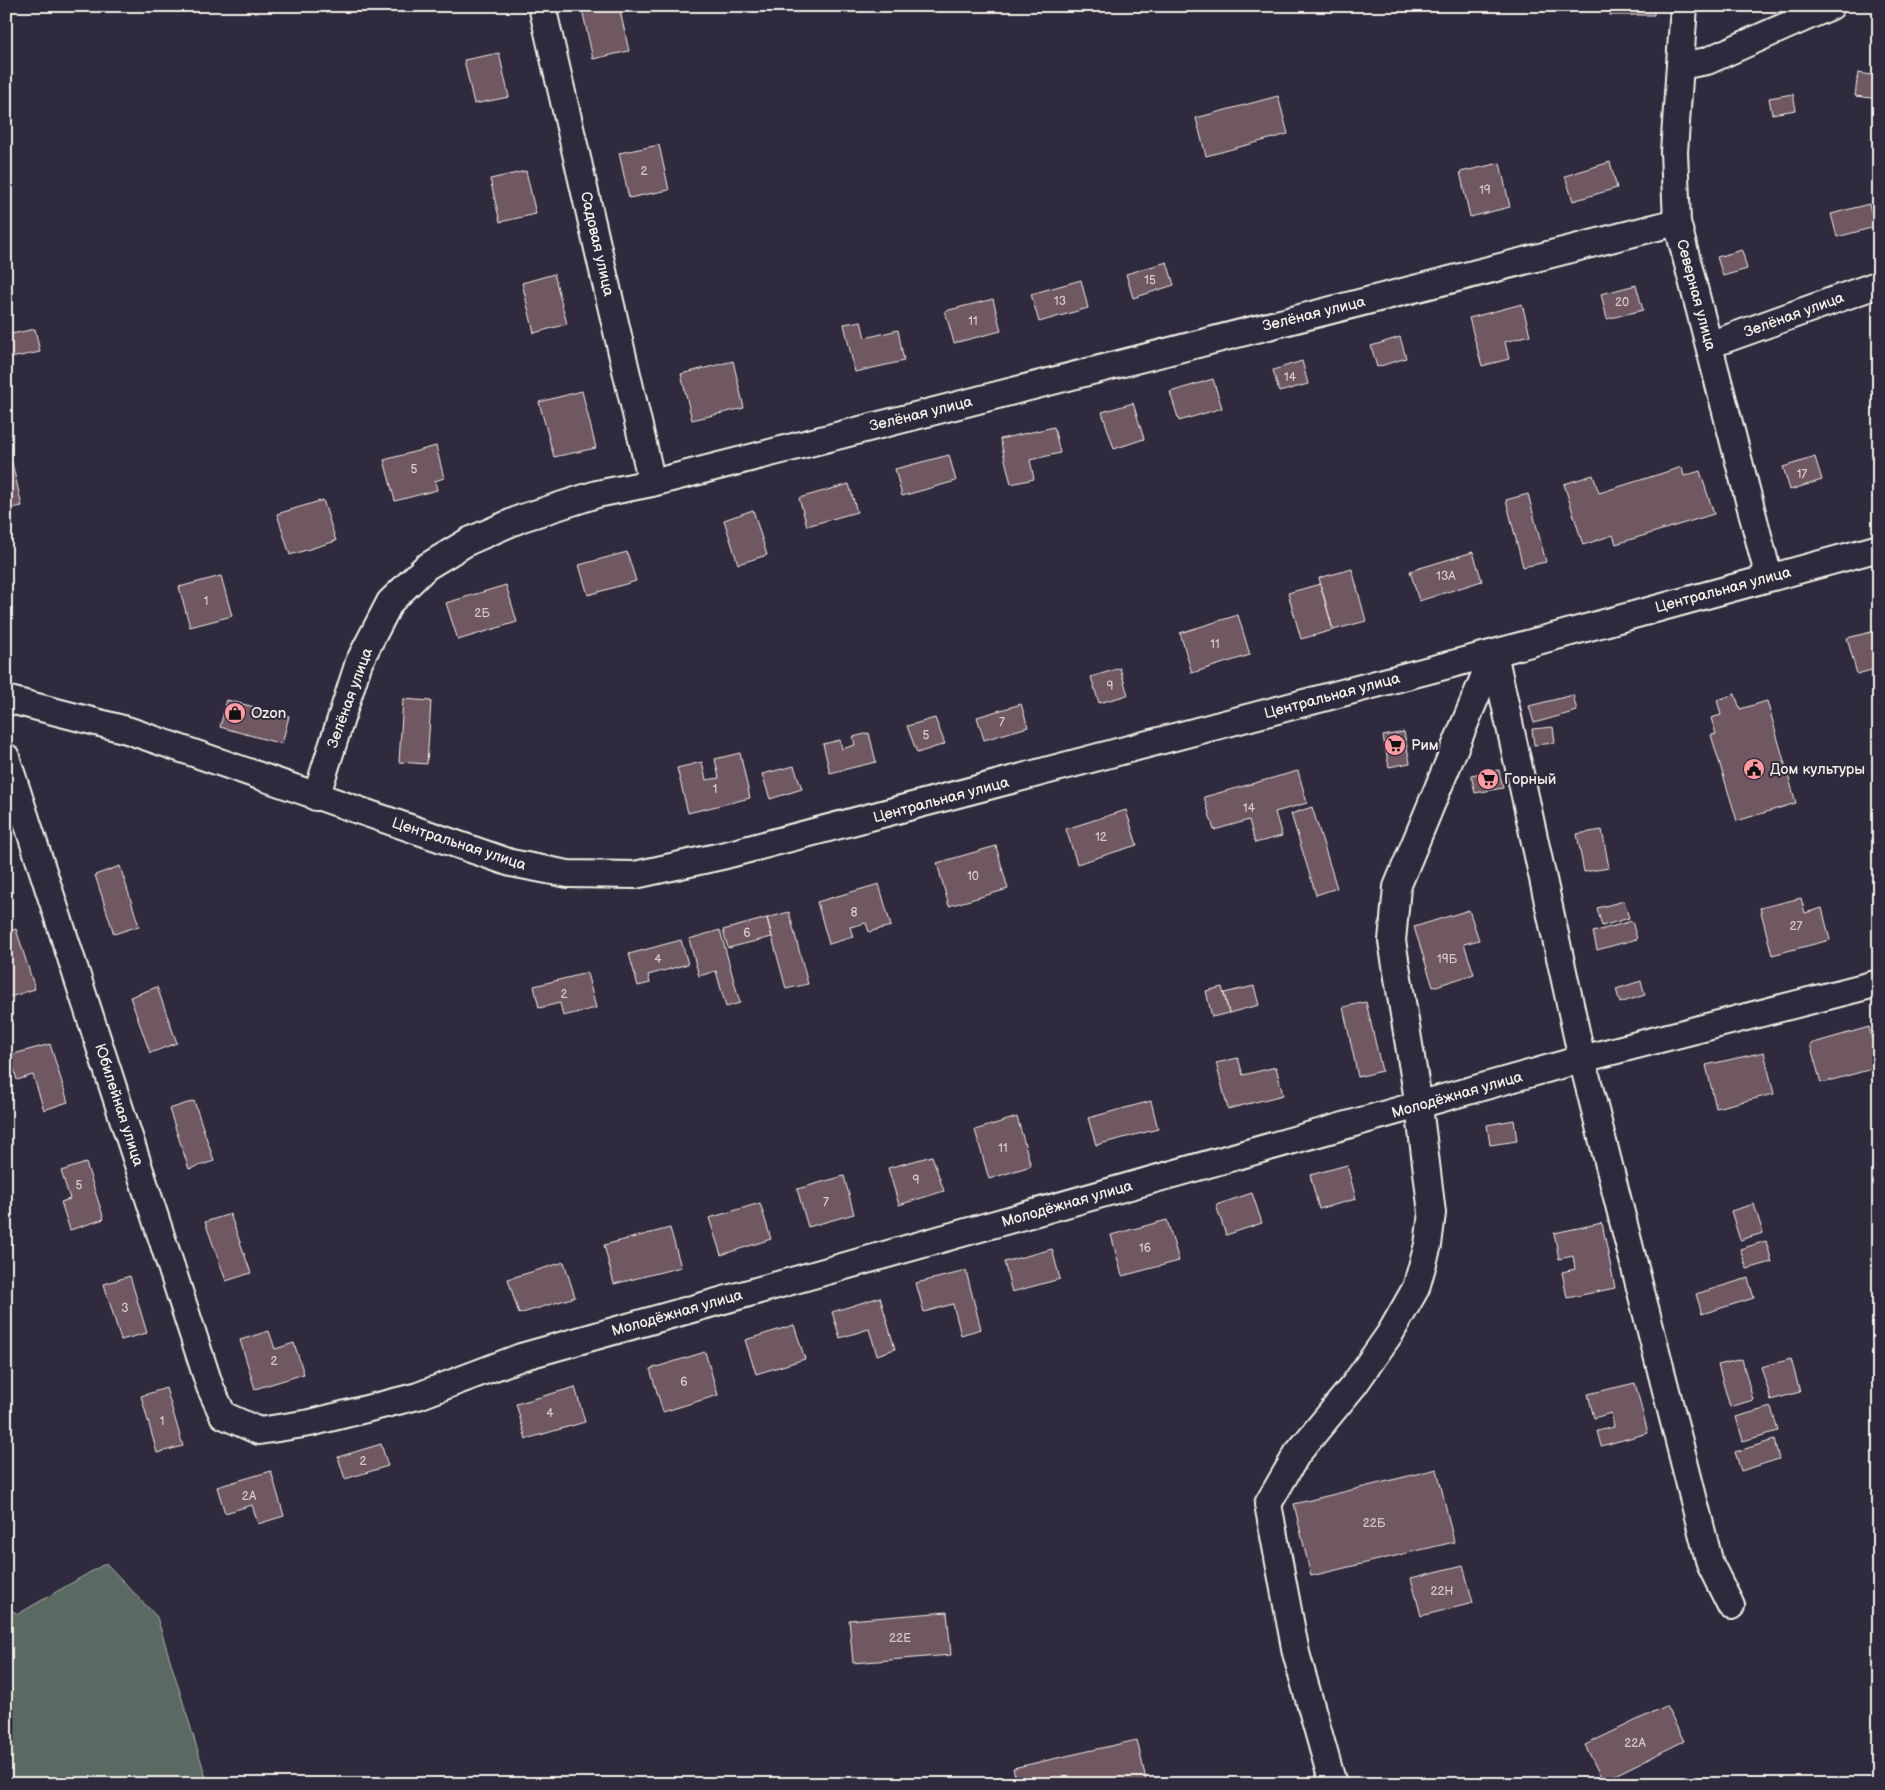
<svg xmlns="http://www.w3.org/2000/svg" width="1885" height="1790" viewBox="0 0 1885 1790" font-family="'Balsamiq Sans',sans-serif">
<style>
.green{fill:#5a6b62;stroke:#a7aea5}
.building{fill:#6f5862;stroke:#f4f1e8}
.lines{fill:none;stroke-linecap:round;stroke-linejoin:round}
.minor-casing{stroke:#f4f1e8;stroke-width:30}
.minor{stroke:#2f2a3d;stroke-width:26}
.labels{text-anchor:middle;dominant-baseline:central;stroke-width:4;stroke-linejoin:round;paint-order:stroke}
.number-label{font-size:12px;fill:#d3cbc6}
.street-label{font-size:15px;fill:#f4f1e8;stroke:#2f2a3d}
.poi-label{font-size:15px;fill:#f4f1e8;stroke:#2f2a3d;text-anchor:start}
</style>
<rect width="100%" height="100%" fill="#2f2a3d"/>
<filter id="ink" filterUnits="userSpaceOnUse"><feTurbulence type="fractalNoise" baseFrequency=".02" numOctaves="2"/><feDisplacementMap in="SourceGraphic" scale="10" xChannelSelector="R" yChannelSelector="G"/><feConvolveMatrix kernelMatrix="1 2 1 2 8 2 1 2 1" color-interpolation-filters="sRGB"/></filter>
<g filter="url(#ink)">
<!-- green -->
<path class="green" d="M106,1563l51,54 51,167h-202v-177l12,7z"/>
<!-- building -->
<path class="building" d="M594,6h25l10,45 -36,8 -11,-50z
M1610,6h44v9h-44z
M499,53l10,44 -35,7 -10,-44z
M1858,73l21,3v23l-24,-3z
M1793,94l3,16 -24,4 -3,-16z
M1278,96l10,38 -82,22 -10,-38z
M659,145l10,45 -40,8 -10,-45z
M1610,162l7,26 -44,13 -8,-25z
M1500,163l10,44 -40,10 -10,-45z
M526,171l10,43 -36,8 -10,-43z
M1869,204l6,23 -38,10 -6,-23z
M1742,250l5,19 -24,7 -6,-19z
M1167,262l7,23 -41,13 -7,-24z
M554,274l13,50 -33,9 -12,-50z
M1081,280l7,28 -49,14 -8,-28z
M1636,285l7,25 -36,9 -6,-25z
M993,299l8,32 -47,12 -9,-32z
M1522,304l8,31 -25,7 4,17 -27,7 -13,-48z
M861,321l4,17 33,-8 6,31 -49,11 -11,-48z
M35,329l5,23 -34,7v-24z
M1400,337l6,21 -29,9 -6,-21z
M733,361l11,47 -52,12 -11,-46z
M1302,361l6,23 -29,8 -6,-22z
M1213,379l9,29 -43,13 -9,-29z
M582,391l14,57 -42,9 -15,-55z
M1133,403l11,36 -30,10 -12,-37z
M1054,427l6,26 -30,7 4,19 -23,5 -11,-45z
M436,446l8,32 -9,3 2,9 -42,11 -11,-41z
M9,450l13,56 -16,3v-58z
M949,455l7,26 -54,15 -7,-27z
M1815,457l7,23 -32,10 -7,-23z
M1682,467l2,9 16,-5 14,43 -98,30 -3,-9 -30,10 -19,-61 29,-9 6,18z
M849,484l8,28 -50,14 -8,-28z
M1528,494l18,68 -23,5 -17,-67z
M323,500l13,41 -46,14 -13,-41z
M753,510l14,45 -29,9 -14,-44z
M627,552l9,29 -48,14 -9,-30z
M1473,552l9,29 -63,20 -9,-30z
M1352,569l14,52 -33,9 -14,-52z
M221,576l11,40 -42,11 -11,-40z
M1320,584l13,46 -32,9 -13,-46z
M506,585l11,37 -59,18 -12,-37z
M1238,615l12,40 -58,18 -12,-40z
M1879,630v38l-22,6 -10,-36z
M1120,668l8,27 -29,8 -8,-26z
M1735,694l5,15 27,-8 29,102 -59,18 -26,-86 5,-1 -5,-16 10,-3 -4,-15z
M1573,695l4,16 -43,12 -5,-17z
M403,699l28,2 -4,63 -28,-2z
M227,700l62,16 -7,28 -62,-17z
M1021,704l7,23 -44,13 -7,-23z
M935,718l10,26 -28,9 -10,-27z
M1553,727l2,16 -21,2 -2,-16z
M1404,732l6,31 -21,4 -6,-31z
M869,733l7,29 -46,11 -7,-29 17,-4 2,9 13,-4 -2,-8z
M740,753l10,45 -62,15 -11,-45 25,-6 4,18 13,-2 -4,-19z
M794,766l8,23 -32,10 -8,-25z
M1499,770l4,18 -28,5 -4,-18z
M1298,771l9,32 -32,9 7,24 -27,7 -6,-23 -35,10 -10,-33z
M1312,807l25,81 -21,7 -25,-81z
M1126,810l11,35 -60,19 -11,-35z
M1602,830l7,38 -25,4 -7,-38z
M996,846l12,43 -59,17 -12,-43z
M120,866l19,60 -25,8 -19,-59z
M879,884l12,42 -22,6 -3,-9 -16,4 3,10 -24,7 -12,-42z
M1801,898l4,15 17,-5 8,32 -58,15 -12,-47z
M1624,901l5,17 -27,8 -5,-18z
M1469,910l10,30 -15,4 10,30 -41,13 -19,-60z
M789,912l19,72 -22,5 -19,-71z
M767,918l5,19 -44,11 -5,-18z
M1632,921l5,18 -40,11 -4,-18z
M16,929l19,60 -25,8 -4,-12v-53z
M720,930l20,73 -14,4 -10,-36 -17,5 -10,-37z
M681,940l7,24 -40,11 2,8 -12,3 -9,-32z
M587,973l9,35 -33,8 -3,-13 -21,5 -5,-22z
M1641,981l4,14 -25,8 -4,-14z
M1254,986l5,19 -30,8 -5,-20z
M157,987l20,56 -27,10 -20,-56z
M1222,987l7,26 -17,4 -6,-26z
M1366,1002l16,69 -24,6 -15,-70z
M1869,1027l10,40 -58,16 -11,-39z
M50,1044l18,58 -24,8 -11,-35 -16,5 -7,-25z
M1764,1052l10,42 -58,14 -10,-43z
M1238,1058l5,17 33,-8 7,28 -55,14 -12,-46z
M194,1101l20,60 -25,8 -20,-60z
M1151,1101l7,28 -62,16 -8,-27z
M1017,1117l14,49 -42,13 -14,-49z
M1514,1120l3,21 -27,4 -3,-20z
M932,1156l12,35 -45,14 -11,-37z
M86,1163l18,56 -34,11 -9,-28 9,-3 -9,-28z
M1347,1165l9,34 -37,10 -9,-34z
M844,1176l10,38 -46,13 -11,-38z
M1252,1193l10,30 -36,12 -10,-30z
M760,1203l11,36 -50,16 -12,-37z
M1754,1204l9,29 -23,7 -9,-29z
M230,1214l21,59 -25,8 -21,-59z
M1167,1220l12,41 -57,15 -11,-41z
M1602,1223l13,65 -48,10 -5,-26 13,-3 -2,-13 -14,3 -5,-26z
M670,1228l11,39 -67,17 -10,-39z
M1766,1241l6,21 -25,7 -7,-20z
M1052,1249l8,30 -48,13 -8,-30z
M564,1262l11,35 -56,17 -11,-35z
M966,1271l15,58 -20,6 -8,-31 -29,8 -8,-29z
M130,1276l17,57 -26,7 -17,-56z
M1748,1278l6,20 -52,16 -6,-20z
M880,1297l15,52 -18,6 -8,-26 -29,9 -8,-26z
M794,1325l11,34 -49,15 -11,-34z
M269,1331l6,18 19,-6 10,31 -49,15 -15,-49z
M705,1352l13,43 -55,17 -13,-43z
M1742,1359l11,41 -23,7 -12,-42z
M1791,1359l9,33 -29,8 -10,-33z
M1635,1383l13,50 -47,13 -4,-15 17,-4 -3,-14 -17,5 -6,-24z
M575,1387l10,35 -59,17 -10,-35z
M166,1388l17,58 -26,7 -16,-57z
M1771,1407l7,24 -35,10 -7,-24z
M1774,1440l5,19 -38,12 -6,-19z
M381,1444l7,22 -43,13 -7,-22z
M1437,1469l17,73 -143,34 -17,-72z
M271,1471l13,45 -26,8 -6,-19 -27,8 -8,-26z
M1463,1565l10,38 -52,13 -10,-38z
M947,1612l4,43 -98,8 -4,-43z
M1666,1706l18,35 -81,40 -18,-36z
M1137,1740l10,44h-130l-4,-16z"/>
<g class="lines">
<!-- minor casing -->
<g class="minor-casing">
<path id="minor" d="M542,6l110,477
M1684,6l-10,146 3,70 92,356
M1680,66l27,-5 124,-55
M1709,345l170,-61
M1494,653l88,406 128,505 21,42
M6,699l121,31 384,133 57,11 67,1 91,-20 768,-202 385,-105
M6,757l204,630 13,28 36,16 51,-8 108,-27 103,-39 1061,-298 297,-76
M316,797l43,-135 31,-60 36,-35 43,-26 53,-23 75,-24 55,-11 1025,-261
M1333,1784l-37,-131 -28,-149 29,-50 57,-69 37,-53 25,-44 12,-43 4,-32 -13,-107 -27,-165 5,-54 97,-234"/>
</g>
<!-- minor -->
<use href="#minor" class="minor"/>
</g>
</g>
<!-- icons -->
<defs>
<g id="shop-disc" transform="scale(1.125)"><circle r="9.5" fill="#ff9aa2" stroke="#2f2a3d"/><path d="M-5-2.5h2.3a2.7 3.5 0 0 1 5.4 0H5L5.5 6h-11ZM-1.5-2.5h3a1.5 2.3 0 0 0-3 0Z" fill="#111"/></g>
<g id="supermarket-disc" transform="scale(1.125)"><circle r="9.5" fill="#ff9aa2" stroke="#2f2a3d"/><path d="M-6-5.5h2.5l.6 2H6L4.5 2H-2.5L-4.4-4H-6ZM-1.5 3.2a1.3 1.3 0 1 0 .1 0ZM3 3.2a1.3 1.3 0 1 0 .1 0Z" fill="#111"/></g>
<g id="civic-disc" transform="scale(1.125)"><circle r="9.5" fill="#ff9aa2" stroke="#2f2a3d"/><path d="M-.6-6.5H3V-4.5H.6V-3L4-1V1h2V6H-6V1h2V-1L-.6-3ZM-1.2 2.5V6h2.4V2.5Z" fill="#111"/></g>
</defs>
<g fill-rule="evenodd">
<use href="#shop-disc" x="235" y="713"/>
<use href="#supermarket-disc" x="1395" y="745"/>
<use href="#civic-disc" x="1754" y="769"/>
<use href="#supermarket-disc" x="1488" y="779"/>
</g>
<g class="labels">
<!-- number labels -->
<g class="number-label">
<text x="644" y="171">2</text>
<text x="1485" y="190">19</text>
<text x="1150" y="280">15</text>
<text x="1060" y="301">13</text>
<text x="1622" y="302">20</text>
<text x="973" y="321">11</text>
<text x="1290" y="377">14</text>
<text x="414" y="469">5</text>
<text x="1802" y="474">17</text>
<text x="1446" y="576">13А</text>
<text x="206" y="601">1</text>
<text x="482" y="613">2Б</text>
<text x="1215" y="644">11</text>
<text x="1110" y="686">9</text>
<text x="1002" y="722">7</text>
<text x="926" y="735">5</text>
<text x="715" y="789">1</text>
<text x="1249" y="808">14</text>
<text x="1101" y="837">12</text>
<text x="973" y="876">10</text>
<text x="854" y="912">8</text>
<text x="1796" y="926">27</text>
<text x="747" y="933">6</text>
<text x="658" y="959">4</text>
<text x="1447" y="959">19Б</text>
<text x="564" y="994">2</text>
<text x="1003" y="1148">11</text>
<text x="916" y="1180">9</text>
<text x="79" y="1185">5</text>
<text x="826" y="1202">7</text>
<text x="1145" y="1248">16</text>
<text x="125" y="1308">3</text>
<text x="274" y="1361">2</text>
<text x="684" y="1382">6</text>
<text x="550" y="1413">4</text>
<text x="162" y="1421">1</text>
<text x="363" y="1461">2</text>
<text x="249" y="1496">2А</text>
<text x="1374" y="1523">22Б</text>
<text x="1442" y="1591">22Н</text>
<text x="900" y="1638">22Е</text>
<text x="1635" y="1743">22А</text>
</g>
<!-- street labels -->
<g class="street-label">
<text transform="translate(597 244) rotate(77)">Садовая улица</text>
<text transform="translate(1696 295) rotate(75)">Северная улица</text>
<text transform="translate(1314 314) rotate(-14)">Зелёная улица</text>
<text transform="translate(1794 315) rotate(-20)">Зелёная улица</text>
<text transform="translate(921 414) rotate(-14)">Зелёная улица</text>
<text transform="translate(1723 590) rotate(-15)">Центральная улица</text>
<text transform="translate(1332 696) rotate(-15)">Центральная улица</text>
<text transform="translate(350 698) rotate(-70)">Зелёная улица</text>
<text transform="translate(941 800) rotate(-15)">Центральная улица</text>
<text transform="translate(459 844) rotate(18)">Центральная улица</text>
<text transform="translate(1457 1095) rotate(-16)">Молодёжная улица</text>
<text transform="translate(119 1105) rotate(72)">Юбилейная улица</text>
<text transform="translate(1067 1204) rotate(-16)">Молодёжная улица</text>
<text transform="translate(677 1313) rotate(-16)">Молодёжная улица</text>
</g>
<!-- poi labels -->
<g class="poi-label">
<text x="251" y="713">Ozon</text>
<text x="1411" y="745">Рим</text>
<text x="1770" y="769">Дом культуры</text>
<text x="1504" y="779">Горный</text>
</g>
</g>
<!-- margin -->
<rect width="1885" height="1790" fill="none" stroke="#2f2a3d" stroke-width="25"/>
<rect x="12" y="12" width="1860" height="1765" fill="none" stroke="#f4f1e8" stroke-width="2" filter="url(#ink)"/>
</svg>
